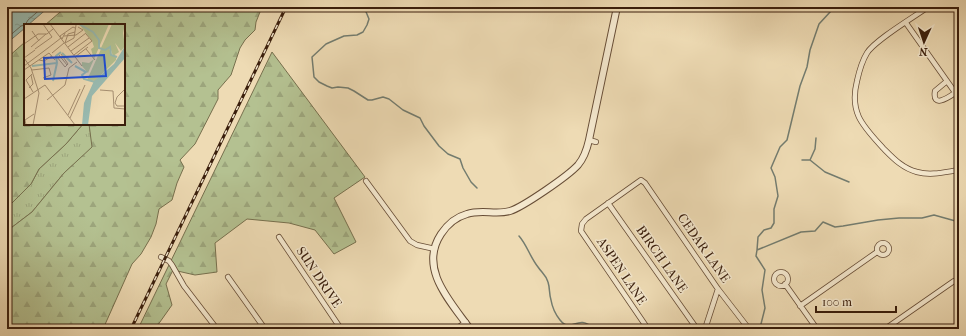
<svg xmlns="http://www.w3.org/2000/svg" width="966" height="336" viewBox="0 0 966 336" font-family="'IM FELL French Canon',serif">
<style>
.grass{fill:url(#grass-tufts);stroke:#77704e}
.forest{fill:url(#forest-firs);stroke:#77704e}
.water{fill:url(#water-ripples);stroke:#737c6f}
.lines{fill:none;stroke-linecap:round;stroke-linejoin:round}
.shore{stroke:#6a6c5e;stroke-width:1}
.stream{stroke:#737c6f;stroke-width:1.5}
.minor-casing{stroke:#674d36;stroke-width:6}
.tertiary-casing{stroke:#674d36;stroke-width:8}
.minor{stroke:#f4e8ce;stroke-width:4.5}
.tertiary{stroke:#f4e8ce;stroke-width:6}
.rail-casing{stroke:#3a1e0c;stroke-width:3}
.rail{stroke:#f4e8ce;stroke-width:1.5;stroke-dasharray:4.5;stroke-linecap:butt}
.labels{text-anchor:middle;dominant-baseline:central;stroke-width:3;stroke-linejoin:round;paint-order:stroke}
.street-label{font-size:13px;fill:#3a1e0c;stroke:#f4e8ce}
.inset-river{fill:none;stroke:#99bbb1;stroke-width:2}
.inset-road{fill:none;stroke:#a68f71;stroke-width:1}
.view{fill:#1d4ed8;fill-opacity:0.15;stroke:#1d4ed8;stroke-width:2}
.inset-edge{fill:none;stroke:#3a1e0c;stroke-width:2}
</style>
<defs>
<pattern id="grass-tufts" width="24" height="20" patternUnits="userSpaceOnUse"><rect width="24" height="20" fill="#b4c191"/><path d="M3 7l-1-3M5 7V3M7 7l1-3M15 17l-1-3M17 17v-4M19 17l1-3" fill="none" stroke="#9ca57c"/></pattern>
<pattern id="forest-firs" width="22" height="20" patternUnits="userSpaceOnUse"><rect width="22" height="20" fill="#b4c191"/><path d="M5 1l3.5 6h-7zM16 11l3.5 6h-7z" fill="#9ca57c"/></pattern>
<pattern id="water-ripples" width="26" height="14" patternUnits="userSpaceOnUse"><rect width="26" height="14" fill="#99bbb1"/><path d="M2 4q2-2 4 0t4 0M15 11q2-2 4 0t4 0" fill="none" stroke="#85a097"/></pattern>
</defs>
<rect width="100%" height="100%" fill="#eedbb4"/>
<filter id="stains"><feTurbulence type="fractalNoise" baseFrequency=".005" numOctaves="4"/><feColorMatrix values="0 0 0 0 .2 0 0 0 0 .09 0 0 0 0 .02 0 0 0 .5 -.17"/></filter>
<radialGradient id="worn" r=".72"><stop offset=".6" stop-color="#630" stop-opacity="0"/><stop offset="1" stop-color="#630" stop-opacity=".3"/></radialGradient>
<!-- grass -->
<path class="grass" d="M83,124h6l4,23 -29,26 -32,39 -25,19v-23l24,-24 8,-15 27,-25z"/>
<!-- forest -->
<path class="forest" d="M66,7h196l-6,15 -1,8 -10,10 -5,8 -9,27 -13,15v9l-23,45 -15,16 4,7 -7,16 -5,17 -13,9 -3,15 -5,13 -10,17 -9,10 -29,65h-96v-98l25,-19 32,-39 28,-26 -3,-23h35v-99h-79z
M25,42v82h58l-17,20 -27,25 -8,15 -24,24v-150z
M272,52l93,125 -31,21 22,44 -22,12 -19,-24 -26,-7 -42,-4 -32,24 2,29 -22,3 -22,-5 -7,14 6,21 -17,24h-17z"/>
<!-- water -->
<path class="water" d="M7,7h42l-21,18h-3v3l-18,15z"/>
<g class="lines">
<!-- shore -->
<path class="shore" d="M7,38l14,-12 4,-1 3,-5 15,-13"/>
<!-- stream -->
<path class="stream" d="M364,7l5,12 -2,6 -4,7 -6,3 -13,1 -18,8 -14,13 2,20 5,5 8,4 5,2 6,-1 10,1 6,3 14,9h4l11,-3 6,2 14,11 17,8 4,8 15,20 9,8 12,5 3,9 8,14 6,6
M802,160h8l15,12 24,10
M810,160l5,-11 1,-11
M519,236c8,9 11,21 19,31 4,6 8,8 10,15 2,6 1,12 3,18 1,6 5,15 9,20 12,15 17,-8 34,9
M757,250l1,-13 6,-7 7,-2 3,-5v-14l4,-13 -3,-19 -4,-9 9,-21 7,-7 13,-54 7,-19 3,-17 9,-26 12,-13 1,-4
M762,329l-1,-5 4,-16 -3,-18 3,-20 -9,-14 1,-6 44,-18 14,-1 8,-9 12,5 8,-1 35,-6 21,-2h23l12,-3 25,7"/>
<!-- minor casing -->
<g class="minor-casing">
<path id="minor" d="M928,7c-14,10 -53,33 -61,46 -5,8 -8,19 -10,28 -8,32 6,45 26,67 10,10 19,20 34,24 14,4 28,0 42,-2
M906,23l53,75
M947,81l-12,10c-3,18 14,6 20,2
M589,140l7,2
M366,181l44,60 7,4 18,4
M608,203l89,126
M279,237l62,92
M877 249a6 6 0 1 1 12 0a6 6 0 1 1-12 0Z
M161,257l8,4 3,4 12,21 33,43
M774 279a7 7 0 1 1 14 0a7 7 0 1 1-14 0Z
M228,277l37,52
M785,284l32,45
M800,306l77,-54
M456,329l10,-7
M648,329l-67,-98 1,-7 4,-5 55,-39 4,3 73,106 31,40
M705,329l13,-40
M885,329l69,-48 5,-2"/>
</g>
<!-- tertiary casing -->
<g class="tertiary-casing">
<path id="tertiary" d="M470,329c-19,-27 -52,-60 -29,-95 6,-9 15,-17 26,-20 14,-5 29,1 43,-3 13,-4 58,-35 68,-46 6,-7 9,-16 11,-25l28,-133"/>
</g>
<!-- minor -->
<use href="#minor" class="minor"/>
<!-- tertiary -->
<use href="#tertiary" class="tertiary"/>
<!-- rail casing -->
<g class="rail-casing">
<path id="rail" d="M131,329l155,-322"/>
</g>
<!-- rail -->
<use href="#rail" class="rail"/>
</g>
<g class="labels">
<!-- street labels -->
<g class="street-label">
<text transform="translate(704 248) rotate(55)">CEDAR LANE</text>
<text transform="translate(662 259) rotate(55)">BIRCH LANE</text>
<text transform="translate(622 271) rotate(56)">ASPEN LANE</text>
<text transform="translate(319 277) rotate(56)">SUN DRIVE</text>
</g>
</g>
<!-- overview -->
<g transform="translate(24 24)">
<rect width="101" height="101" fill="#eedbb4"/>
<path d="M55,0h30l-21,49 -6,-7v-4l7,1 5,-4 -3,-10 3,-2 -2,-6zM88,0h13l-2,9 2,13 -4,5 -6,-8 4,9 -6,4 -3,-9 -5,3 -4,-2zM85,23l2,8 5,1v4l-21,21 -8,-1 14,-31 4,1z" fill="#b4c191"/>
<path d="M101,22v12l-33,38 -4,29h-6l2,-22 10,-22 20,-17z" fill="#99bbb1"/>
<path class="inset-river" d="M55,0l14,8 6,8v8l6,2 5,-3 1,8 6,2M38,29l10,10M8,42l25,-3 -1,-7 5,-4M51,42l11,6 -4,3 2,4 11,3M29,57l4,-18"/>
<path class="inset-road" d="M19,0l9,13M26,0l32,42M8,7l7,10M41,9l-3,6 -2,-3 13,-9 2,1M40,12l12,-1 7,-5 -5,-3M41,19l9,-5 2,-13M41,19l3,-9 7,-2M0,20l14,-10h9l6,-5M7,23l15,-13M44,23l18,-14M24,24l13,-10M11,25l17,-12M62,25l9,11M47,27l18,-13M28,29l12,-10M35,31l8,10M50,31l18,-14 -6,-7M33,33l8,10 3,-3 -7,-10M51,33l13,-10M0,34l7,10 8,25 -6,32M0,34l11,-8M15,36l5,1 8,-5M0,42l24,-18M0,46l25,-17 6,7M8,46l17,-2 2,7 -8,3M8,50l-6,6 7,12M5,64l4,-4 -2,-9M101,65l-8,8 -2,6 2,3h8M76,66l13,1 1,17 11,1M0,75l21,-14 30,40M23,76l18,-15 4,-17 8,-6M44,91l12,-26M46,94l15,-33M2,101l-1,-5 9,-6"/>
<path class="view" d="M80,31l2,21 -61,3 -1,-21z"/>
<rect width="101" height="101" class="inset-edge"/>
</g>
<!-- margin -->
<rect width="966" height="336" fill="none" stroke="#eedbb4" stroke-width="24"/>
<rect x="8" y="8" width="950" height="320" fill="none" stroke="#3a1e0c" stroke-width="2"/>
<rect x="12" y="12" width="942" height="312" fill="none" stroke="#3a1e0c"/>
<!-- north arrow -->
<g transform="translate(924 42) rotate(183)" stroke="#f4e8ce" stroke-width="3" paint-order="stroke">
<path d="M0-3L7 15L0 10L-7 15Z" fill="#3a1e0c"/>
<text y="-6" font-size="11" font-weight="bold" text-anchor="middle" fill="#3a1e0c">N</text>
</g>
<!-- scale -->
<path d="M816 306v6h80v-6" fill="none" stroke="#3a1e0c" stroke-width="2"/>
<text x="822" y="306" font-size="12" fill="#3a1e0c" stroke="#f4e8ce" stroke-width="3" paint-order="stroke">100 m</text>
<rect width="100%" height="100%" filter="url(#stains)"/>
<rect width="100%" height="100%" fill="url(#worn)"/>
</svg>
